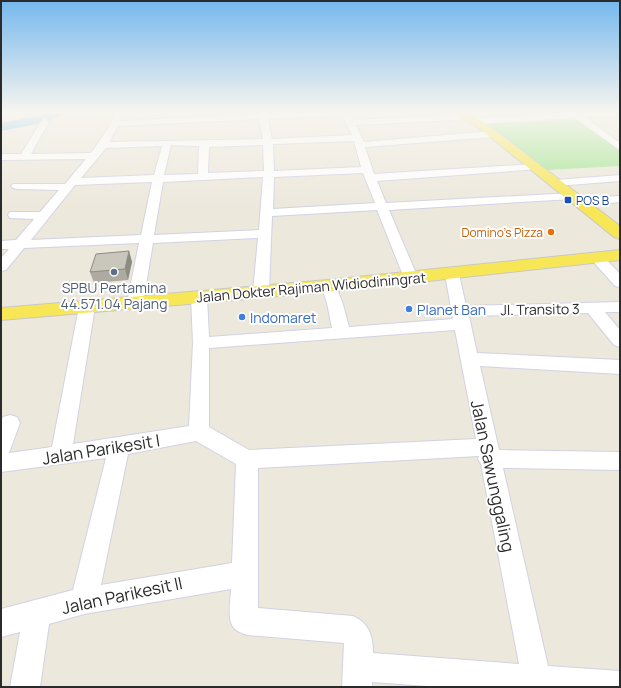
<svg xmlns="http://www.w3.org/2000/svg" width="621" height="688" viewBox="0 0 621 688" font-family="Manrope,sans-serif">
<style>
.green{fill:#a7e696}
.lines{fill:none;stroke-linecap:round;stroke-linejoin:round}
.river{fill:#6abdf4;fill-rule:evenodd}
.minor-casing{stroke:#d1d2e4;stroke-width:2}
.major-casing{stroke:#c8c8c8;stroke-width:2}
.minor{fill:#fff;fill-rule:evenodd}
.major{fill:#f7e757;fill-rule:evenodd}
.wall{fill:#adaaa1}
.shaded-wall{fill:#8d8b83}
.building{fill:#c9c6bb;stroke:#8d8b83}
.transit-dot{fill:#1a4fb4;stroke:#fff;stroke-width:1.5}
.food-dot{fill:#e8710a;stroke:#fff;stroke-width:1.5}
.service-dot{fill:#5c6f8a;stroke:#fff;stroke-width:1.5}
.shop-dot{fill:#3f7fe0;stroke:#fff;stroke-width:1.5}
.labels{text-anchor:middle;dominant-baseline:central;stroke-width:4;stroke-linejoin:round;paint-order:stroke}
.far-transit-label{font-size:12px;fill:#164399;stroke:#fff;text-anchor:start}
.far-food-label{font-size:12px;fill:#c56008;stroke:#fff;text-anchor:end}
.service-label{font-size:14px;fill:#4e5e75;stroke:#fff}
.street-label{font-size:14px;fill:#2b2b2b;stroke:#fff}
.shop-label{font-size:14px;fill:#366cbe;stroke:#fff;text-anchor:start}
.near-street-label{font-size:17px;fill:#2b2b2b;stroke:#fff}
</style>
<rect width="100%" height="100%" fill="#ede8dc"/>
<!-- green -->
<path class="green" d="M575,116l45,32v18l-73,4 -64,-49z"/>
<g class="lines">
<!-- river -->
<path class="river" d="M52,111h16l-2,2 -20,9 -45,9v-8l38,-7z"/>
<!-- minor casing -->
<g class="minor-casing">
<path id="minor" d="M1,111h21l-4,2 -17,1z
M115,111h8l-3,10 138,-7v-3h8l1,3 81,-3 5,9 116,-6 4,3 -1,2 -116,6 8,17 129,-11 5,3 -5,3 -128,10 9,27 161,-10 5,3 -1,2 -162,12 9,22 186,-10 6,3 -6,3 -183,11 29,68 -2,3h-10l-2,-3 -27,-68 -105,6 -3,76 -3,3h-10l-3,-3 5,-54 -105,5 -10,60 -3,3 -5,2 -5,-2 -3,-3 12,-60 -115,5 -18,22 -5,1v-13l8,-9h-8v-8l15,-1 18,-21 -24,-1 -2,-3 2,-3h30l19,-22 -42,-1 -4,-1 -2,-2 2,-2h52l21,-25 -85,1v-6h20l20,-32 4,-3 4,3 -18,32 60,-1 20,-29zM342,115l10,20 -80,4 -4,-20zM259,119l4,20 -154,3 9,-16zM354,141l7,26 -87,4 -1,-27zM171,145l28,1 -1,28 -34,1zM263,145l1,26 -56,2 1,-26zM162,146l-8,29 -73,3 25,-30zM363,173l12,30 -102,6 1,-32zM263,177l-4,53 -105,5 9,-53zM152,182l-11,53 -110,5 44,-55z
M620,111v5l-35,1 35,26v7l-45,-32 -100,6 -4,-3 4,-3z
M620,175v6l-64,5 -5,-3 5,-3z
M620,196v6l-40,4 -6,-4 6,-4z
M597,254l5,1 18,19v13l-5,-1 -25,-28 2,-3z
M452,270l5,1 2,3 7,32 154,-4v10h-15l15,18v17l-6,-2 -26,-32 -119,3 8,37 143,7v14l-140,-8 19,84 121,2v18l-117,-2 45,198 72,5v16h-179l-69,-5v5h-30l2,-44 -97,-8c-4,-2 -9,-3 -12,-6 -9,-8 -4,-29 -4,-40l-147,25 -35,10 -9,63h-30l10,-55 -19,5v-28l72,-19 33,-132 -105,14v-51l2,-4 7,-2 7,2 3,6 -11,30 43,-6 27,-140 2,-4 6,-1 6,1 2,4 -22,137 116,-18 4,-83 -2,-46 3,-3h10l3,3 2,40 123,-9 -5,-25 -6,-17 2,-3h10c9,13 12,29 16,44l104,-8 -8,-45 2,-3zM455,330l21,109 -227,11 -40,-23v-79zM196,441l40,23 -4,99 -131,22 27,-131zM479,456l-1,3 3,5 38,200 -146,-11c0,-17 -4,-30 -20,-37l-95,-8v-140z"/>
</g>
<!-- major casing -->
<g class="major-casing">
<path id="major" d="M449,111c19,-1 33,10 48,21l123,94v13l-6,-2 -125,-101 -18,-13z
M620,250v10l-292,32 -327,28v-12l327,-28z"/>
</g>
<!-- minor -->
<use href="#minor" class="minor"/>
<!-- major -->
<use href="#major" class="major"/>
</g>
<!-- wall -->
<path class="wall" d="M129,251l3,11 -4,18 -34,3 -4,-11z"/>
<!-- shaded-wall -->
<path class="shaded-wall" d="M129,251l3,11 -4,18 -3,-11z"/>
<!-- building -->
<path class="building" d="M129,251l-4,18 -35,3 6,-18z"/>
<!-- sky -->
<linearGradient id="sky" x2="0" y2="1"><stop stop-color="#75b8ed"/><stop offset="0.54" stop-color="#f7f5ef"/><stop offset="1" stop-color="#f7f5ef" stop-opacity="0"/></linearGradient>
<rect width="621" height="207" fill="url(#sky)"/>
<!-- markers -->
<rect class="transit-dot" x="564" y="196" width="8" height="8" rx="2"/>
<circle class="food-dot" cx="551" cy="232" r="4"/>
<circle class="service-dot" cx="114" cy="272" r="4"/>
<g class="shop-dot">
<circle cx="409" cy="309" r="4"/>
<circle cx="242" cy="317" r="4"/>
</g>
<g class="labels">
<!-- far-transit labels -->
<g class="far-transit-label">
<text x="576" y="200">POS B</text>
</g>
<!-- far-food labels -->
<g class="far-food-label">
<text x="543" y="232">Domino's Pizza</text>
</g>
<!-- service labels -->
<g class="service-label">
<text x="114" y="287">SPBU Pertamina<tspan x="114" dy="16">44.571.04 Pajang</tspan></text>
</g>
<!-- street labels -->
<g class="street-label">
<text transform="translate(311 287) rotate(-5)">Jalan Dokter Rajiman Widiodiningrat</text>
<text transform="translate(540 309) rotate(-1)">Jl. Transito 3</text>
</g>
<!-- shop labels -->
<g class="shop-label">
<text x="417" y="309">Planet Ban</text>
<text x="250" y="317">Indomaret</text>
</g>
<!-- near-street labels -->
<g class="near-street-label">
<text transform="translate(101 449) rotate(-9)">Jalan Parikesit I</text>
<text transform="translate(493 476) rotate(78)">Jalan Sawunggaling</text>
<text transform="translate(122 595) rotate(-12)">Jalan Parikesit II</text>
</g>
</g>
<!-- border -->
<rect width="621" height="688" fill="none" stroke="#2b2b2b" stroke-width="4"/>
</svg>
